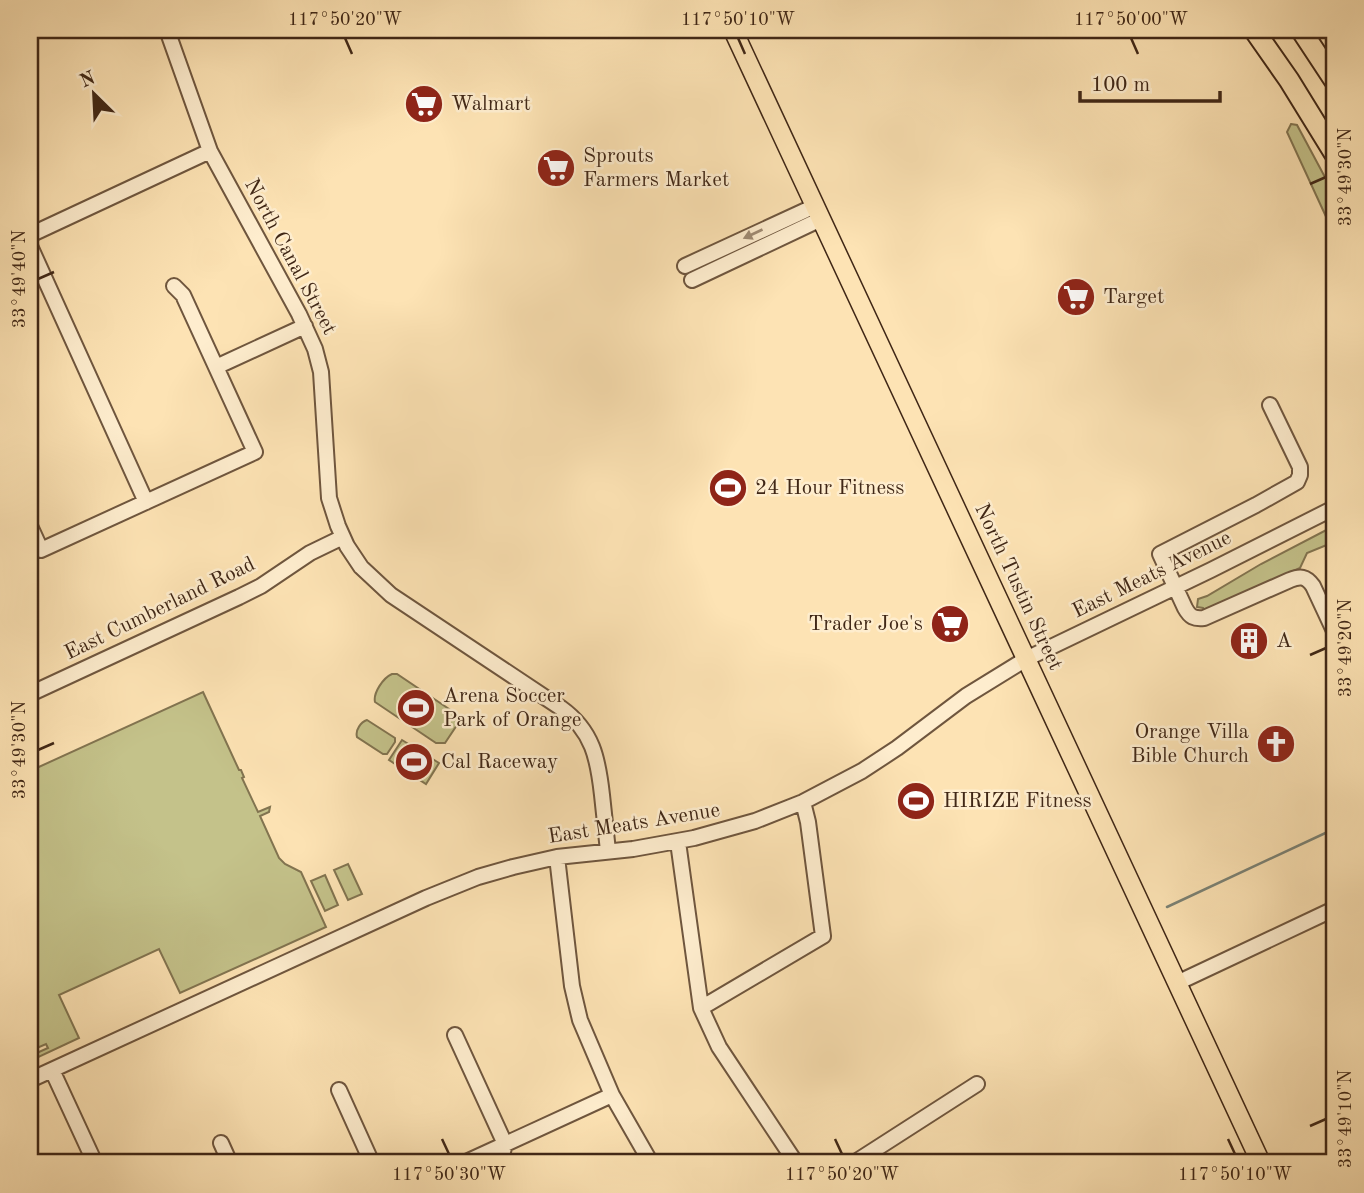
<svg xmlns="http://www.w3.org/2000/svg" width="1364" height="1193" viewBox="0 0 1364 1193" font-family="'Old Standard TT',serif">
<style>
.green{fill:#c4c28a;stroke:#827450;stroke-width:2}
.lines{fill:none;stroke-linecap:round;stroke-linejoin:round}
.stream{stroke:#7a8174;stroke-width:2.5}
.minor-casing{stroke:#6f563e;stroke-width:18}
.major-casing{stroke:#402716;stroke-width:21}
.highway-casing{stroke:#402716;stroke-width:23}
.minor{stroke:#feedce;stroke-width:14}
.major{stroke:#fde3b4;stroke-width:18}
.highway{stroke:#fde3b4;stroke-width:19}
.oneway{fill:#9f8a72}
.ticks{fill:none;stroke:#402716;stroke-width:2.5}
.labels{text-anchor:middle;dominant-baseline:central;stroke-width:5;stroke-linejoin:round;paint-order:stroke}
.poi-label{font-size:21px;fill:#402716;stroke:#feedce;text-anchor:start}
.street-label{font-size:21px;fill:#402716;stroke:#feedce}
.neatline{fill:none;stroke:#402716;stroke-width:2.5}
.ticks-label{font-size:18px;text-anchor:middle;fill:#402716}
</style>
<rect width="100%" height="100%" fill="#fde3b4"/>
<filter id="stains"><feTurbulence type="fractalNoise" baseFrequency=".00286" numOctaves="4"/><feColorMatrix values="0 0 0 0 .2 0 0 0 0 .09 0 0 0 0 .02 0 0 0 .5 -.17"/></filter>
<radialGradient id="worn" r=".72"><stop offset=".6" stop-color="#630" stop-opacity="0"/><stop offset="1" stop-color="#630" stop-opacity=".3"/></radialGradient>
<!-- green -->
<path class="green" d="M1291,124l6,1 37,69v40l-47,-102z
M1334,526v16l-27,11 -7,15 -96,42 -1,-2 -6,-1 1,-8 9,-3 54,-32z
M392,674h5l61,41 1,7 -14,21h-9l-61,-41c-2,-9 8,-24 17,-28z
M203,692l36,78h2l3,7 -2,1 16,34 12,-5 -1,5 -9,4 19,42 6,6 16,8 25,55 -146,66 -21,-44 -100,46 20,43 -49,23v-5l18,-8 -2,-4 -16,7v-280z
M367,720l28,18v4l-8,12h-4l-26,-17c-2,-7 4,-15 10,-17z
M402,740l37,23 -13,21 -37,-24z
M348,864l14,30 -14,6 -14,-30z
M325,875l13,30 -13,6 -14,-30z"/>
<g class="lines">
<!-- stream -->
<path class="stream" d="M1167,907l167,-78"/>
<!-- minor casing -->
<g class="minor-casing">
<path id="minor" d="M167,30l43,121 89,163 16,35 6,23 8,126 9,28 9,20 14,21 30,28 170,113c32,23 37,51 41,87 2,19 4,37 6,56
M30,235l180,-84
M30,246l116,256
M685,266l130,-60
M692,280l129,-61
M216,367l89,-41
M1270,405l30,62v8l-3,7 -41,23 -96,49 25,54c5,9 9,11 19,10l86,-38c10,-4 16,-4 23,6l21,45
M30,526l11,24 214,-98 -72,-157 -9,-9
M30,694l209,-97 22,-11 49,-33 33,-16
M678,842l23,166 18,39 77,116
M557,857l15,129 8,34 32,75 39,68
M1177,983l157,-74
M701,1008l122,-72 -15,-114 -5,-20
M455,1035l50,109 -4,15 2,4
M52,1070l43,93
M30,1080l396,-182 52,-21 35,-10 44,-10 76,-8 61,-11 61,-17 48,-19 59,-31 35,-23 69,-52 60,-37 185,-89 123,-62
M339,1090l33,73
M221,1143l9,20
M464,1163l148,-68
M854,1163l123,-79"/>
</g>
<!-- major casing -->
<g class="major-casing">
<path id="major" d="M733,30l528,1133"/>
</g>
<!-- highway casing -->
<g class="highway-casing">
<path id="highway" d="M1254,30l35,50 45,73
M1301,30l33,50"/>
</g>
<!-- minor -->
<use href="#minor" class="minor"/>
<!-- major -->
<use href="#major" class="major"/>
<!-- highway -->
<use href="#highway" class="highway"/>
</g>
<!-- one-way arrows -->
<defs><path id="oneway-solid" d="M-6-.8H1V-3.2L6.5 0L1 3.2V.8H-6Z" transform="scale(1.75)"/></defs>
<use class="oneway" href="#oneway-solid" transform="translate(753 234) rotate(155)"/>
<!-- ticks -->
<path class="ticks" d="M345,38l7,16M738,38l7,16M1131,38l7,16M1310,184l16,-7M38,279l16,-7M1310,655l16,-7M38,750l16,-7M1310,1126l16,-7M442,1139l7,15M835,1139l7,15M1228,1139l7,15"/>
<!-- icons -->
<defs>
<g id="supermarket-disc" transform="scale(2.0125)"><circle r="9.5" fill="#8f2418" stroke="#feedce"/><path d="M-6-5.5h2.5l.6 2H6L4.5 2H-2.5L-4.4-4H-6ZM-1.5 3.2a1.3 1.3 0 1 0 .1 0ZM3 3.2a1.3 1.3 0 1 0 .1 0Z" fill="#fff"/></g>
<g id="stadium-disc" transform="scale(2.0125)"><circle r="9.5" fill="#8f2418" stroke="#feedce"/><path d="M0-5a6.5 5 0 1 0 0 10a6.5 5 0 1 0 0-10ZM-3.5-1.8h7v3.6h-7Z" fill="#fff"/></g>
<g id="building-disc" transform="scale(2.0125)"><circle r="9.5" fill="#8f2418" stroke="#feedce"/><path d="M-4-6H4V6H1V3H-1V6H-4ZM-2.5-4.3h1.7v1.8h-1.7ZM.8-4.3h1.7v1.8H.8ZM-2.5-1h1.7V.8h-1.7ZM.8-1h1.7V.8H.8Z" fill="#fff"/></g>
<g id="church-disc" transform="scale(2.0125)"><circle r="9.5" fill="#8f2418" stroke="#feedce"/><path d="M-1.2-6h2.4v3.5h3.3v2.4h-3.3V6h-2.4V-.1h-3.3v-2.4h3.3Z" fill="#fff"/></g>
</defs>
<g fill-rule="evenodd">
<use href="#supermarket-disc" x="424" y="104"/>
<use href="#supermarket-disc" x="556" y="168"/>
<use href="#supermarket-disc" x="1076" y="297"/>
<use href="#stadium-disc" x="728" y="488"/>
<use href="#supermarket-disc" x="950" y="624"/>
<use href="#building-disc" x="1249" y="641"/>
<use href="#stadium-disc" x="416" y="708"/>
<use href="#church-disc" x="1276" y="744"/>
<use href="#stadium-disc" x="414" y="762"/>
<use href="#stadium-disc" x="916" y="801"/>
</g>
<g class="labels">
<!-- poi labels -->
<g class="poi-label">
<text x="451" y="104">Walmart</text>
<text x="583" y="156">Sprouts<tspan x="583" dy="24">Farmers Market</tspan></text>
<text x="1103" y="297">Target</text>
<text x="755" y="488">24 Hour Fitness</text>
<text x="923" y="624" text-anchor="end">Trader Joe's</text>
<text x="1276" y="641">A</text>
<text x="443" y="696">Arena Soccer<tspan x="443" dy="24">Park of Orange</tspan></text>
<text x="1249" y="732" text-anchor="end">Orange Villa<tspan x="1249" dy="24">Bible Church</tspan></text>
<text x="441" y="762">Cal Raceway</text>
<text x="943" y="801">HIRIZE Fitness</text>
</g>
<!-- street labels -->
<g class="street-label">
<text transform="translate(290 257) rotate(62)">North Canal Street</text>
<text transform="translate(1152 575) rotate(-26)">East Meats Avenue</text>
<text transform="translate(1018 587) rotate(65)">North Tustin Street</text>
<text transform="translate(160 609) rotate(-26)">East Cumberland Road</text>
<text transform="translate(634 824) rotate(-9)">East Meats Avenue</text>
</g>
</g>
<!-- margin -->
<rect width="1364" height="1193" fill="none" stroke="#fde3b4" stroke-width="77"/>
<!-- north arrow -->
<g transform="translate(94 94) rotate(336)" stroke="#feedce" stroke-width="5" paint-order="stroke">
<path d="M0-5L12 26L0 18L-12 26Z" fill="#402716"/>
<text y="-10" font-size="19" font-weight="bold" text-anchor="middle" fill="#402716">N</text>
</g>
<!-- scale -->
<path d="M1080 91v10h140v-10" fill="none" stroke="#402716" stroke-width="3.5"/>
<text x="1091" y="91" font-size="21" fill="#402716" stroke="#feedce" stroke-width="5" paint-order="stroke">100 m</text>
<rect x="38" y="38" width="1288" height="1116" class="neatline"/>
<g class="ticks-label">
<text x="345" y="25">117°50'20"W</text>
<text x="738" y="25">117°50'10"W</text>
<text x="1131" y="25">117°50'00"W</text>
<text transform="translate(1345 177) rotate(-90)" y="6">33°49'30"N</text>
<text transform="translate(19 279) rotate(-90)" y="6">33°49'40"N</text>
<text transform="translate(1345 648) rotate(-90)" y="6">33°49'20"N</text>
<text transform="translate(19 750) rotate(-90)" y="6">33°49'30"N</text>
<text transform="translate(1345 1119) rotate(-90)" y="6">33°49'10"N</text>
<text x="449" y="1180">117°50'30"W</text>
<text x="842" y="1180">117°50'20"W</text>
<text x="1235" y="1180">117°50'10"W</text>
</g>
<rect width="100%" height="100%" filter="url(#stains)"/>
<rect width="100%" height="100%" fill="url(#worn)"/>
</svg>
